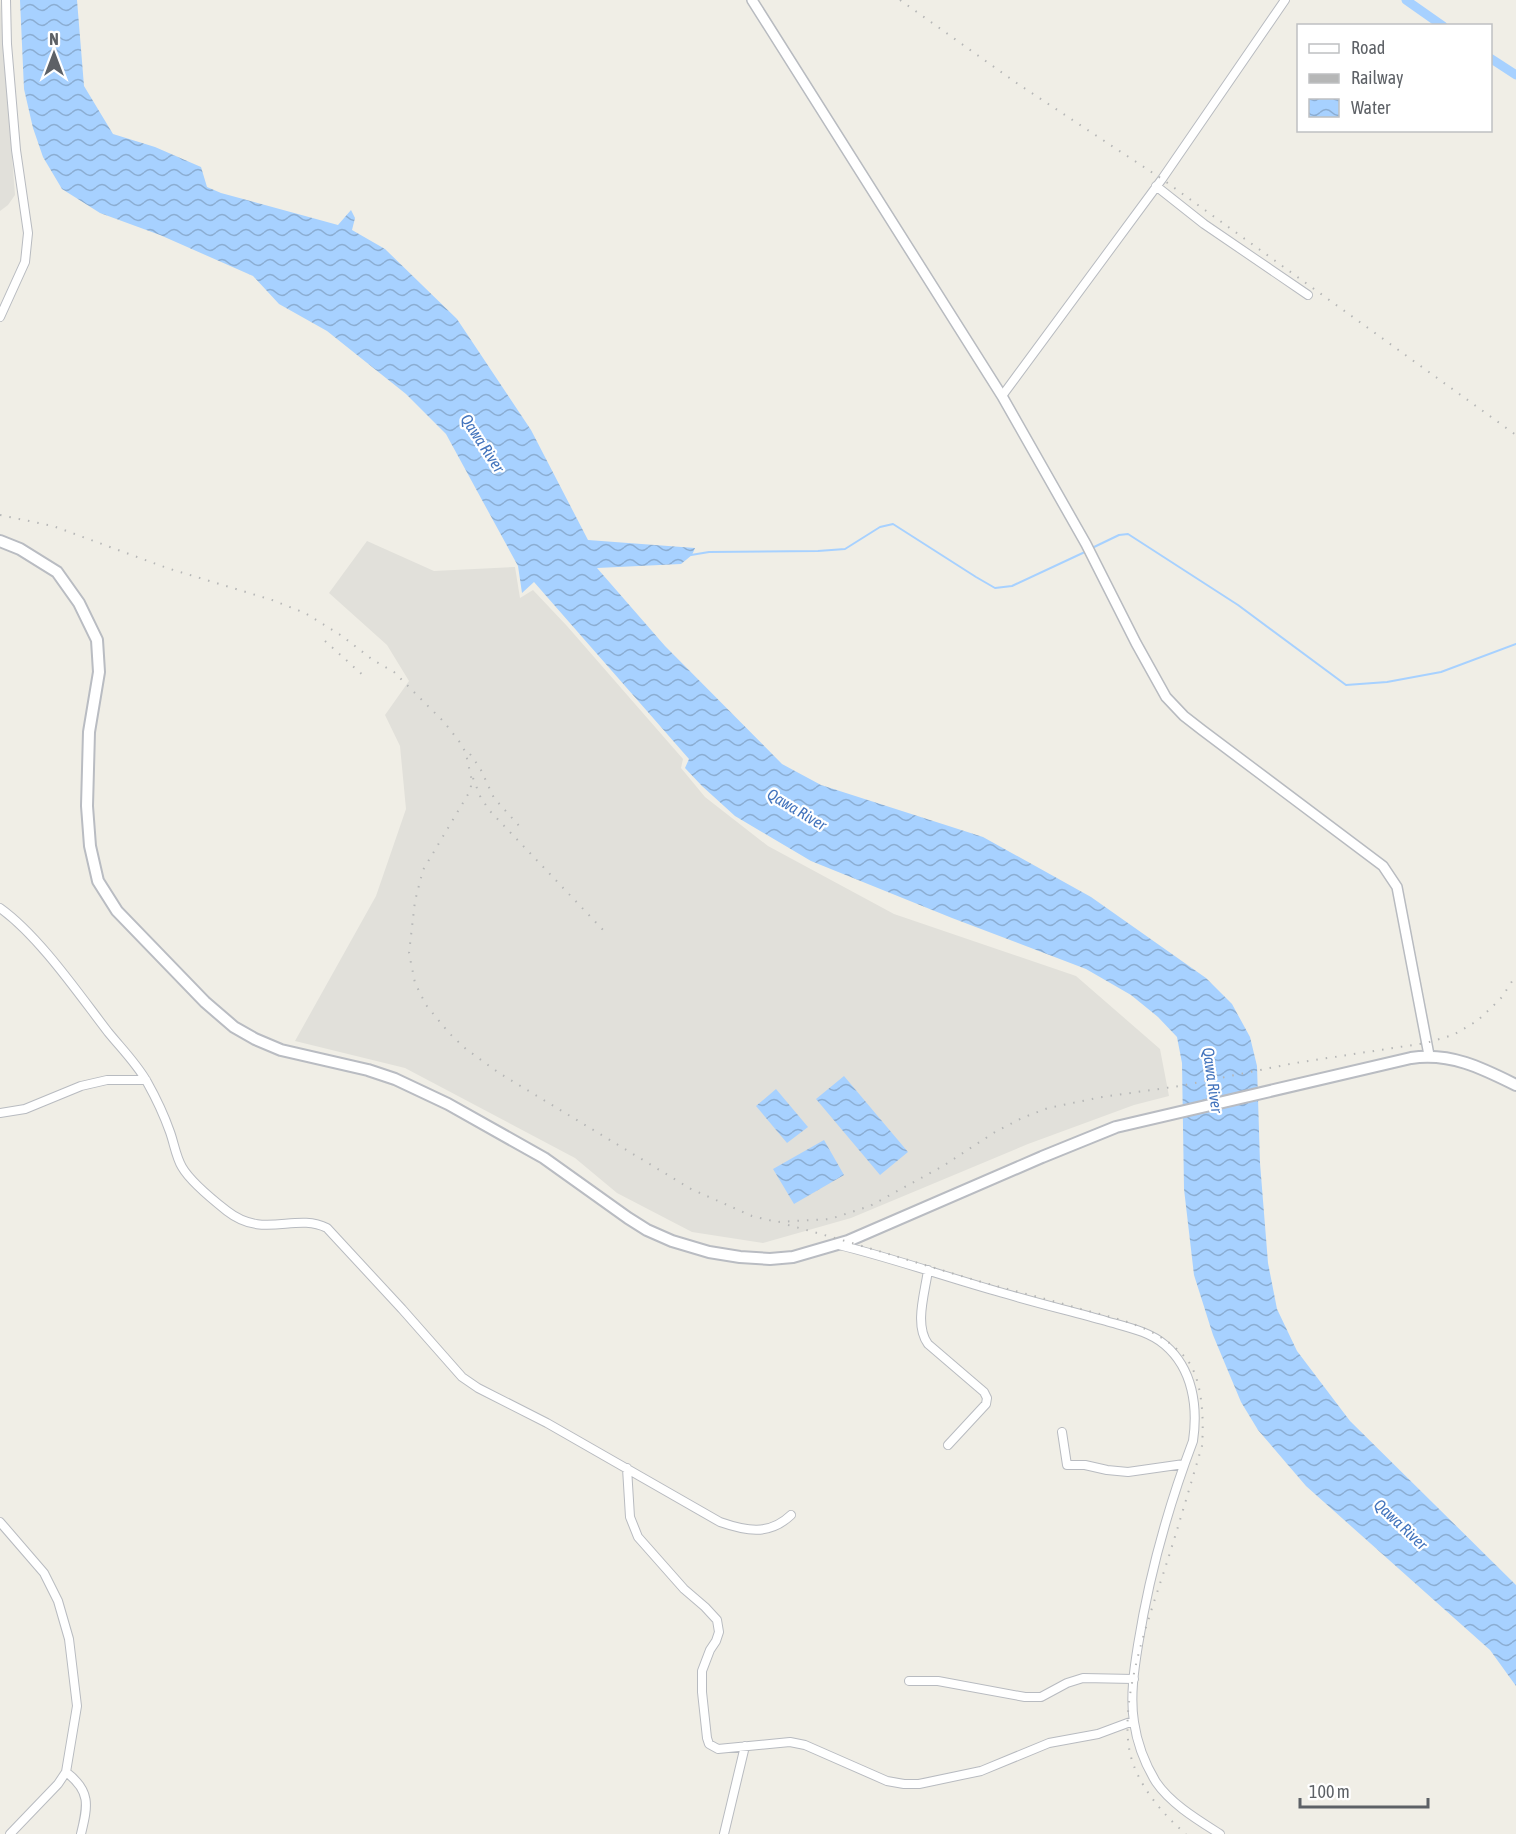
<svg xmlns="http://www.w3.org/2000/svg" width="1516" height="1834" viewBox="0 0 1516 1834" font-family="'Asap Condensed',sans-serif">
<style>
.industrial{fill:#e1e0da}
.water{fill:url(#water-waves)}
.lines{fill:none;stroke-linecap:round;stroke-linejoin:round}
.stream{stroke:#a7d1ff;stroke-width:2}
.canal{stroke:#a7d1ff;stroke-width:9}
.minor-casing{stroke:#b8bbc0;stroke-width:10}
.tertiary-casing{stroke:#b8bbc0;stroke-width:12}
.secondary-casing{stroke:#b9bcc2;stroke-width:14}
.minor{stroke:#fff;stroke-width:8}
.tertiary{stroke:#fff;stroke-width:9}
.secondary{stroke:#fff;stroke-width:10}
.rail{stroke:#b6b7b7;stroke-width:2;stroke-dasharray:1.5 8;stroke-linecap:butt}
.labels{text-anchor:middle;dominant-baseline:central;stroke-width:4.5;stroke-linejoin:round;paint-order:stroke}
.water-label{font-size:16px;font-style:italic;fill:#4374bd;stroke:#fff}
</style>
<defs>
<pattern id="water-waves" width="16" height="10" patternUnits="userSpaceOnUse" patternTransform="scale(1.5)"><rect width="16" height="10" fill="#a7d1ff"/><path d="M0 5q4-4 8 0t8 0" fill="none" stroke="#8badd2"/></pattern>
</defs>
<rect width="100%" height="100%" fill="#f0eee6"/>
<!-- industrial -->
<path class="industrial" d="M0,0l15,195 -7,10 -8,6z
M367,541l67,30 81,-4 5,31 13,-8 34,36 116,133 -2,9 24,29 63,49 126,68 182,62 84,73 9,47 -35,9 -106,39 -177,74 -88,25 -71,-11 -75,-39 -42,-35 -170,-90 -110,-27 81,-145 30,-87 -6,-63 -15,-31 24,-34 -22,-36 -58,-52z"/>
<!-- water -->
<path class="water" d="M20,0h57l7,86 29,48 42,13 46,20 6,20 14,6 117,32 13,-15 4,8 -3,12 33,19 72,70 74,111 57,110 107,8 -3,7 -11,9 -84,4 68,78 117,118 39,21 162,52 108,60 115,81 26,26 18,33 7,29 3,97 8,100 9,46 20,42 53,70 166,164v101l-26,-36 -184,-164 -48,-56 -17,-28 -28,-67 -19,-60 -10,-86 -2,-126 -5,-26 -19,-20 -27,-22 -45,-26 -134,-51 -141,-57 -76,-45 -33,-30 -17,-18 4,-9 -155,-177 -12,11 -4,-27 -72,-132 -40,-40 -79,-63 -48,-27 -26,-28 -93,-41 -60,-22 -38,-24 -19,-32 -10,-29 -9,-39z
M844,1076l64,76 -28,23 -64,-76z
M776,1089l32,38 -21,16 -31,-37z
M824,1140l20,35 -50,29 -21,-35z"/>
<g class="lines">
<!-- stream -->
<path class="stream" d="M1092,548l27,-13 9,-1 110,71 108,80 41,-3 54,-10 75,-28
M691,555l18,-3 109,-1 27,-2 35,-22 13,-3 83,53 19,11 17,-2 75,-35"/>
<!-- canal -->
<path class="canal" d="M1406,0l37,26
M1490,58l26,17"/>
<!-- minor casing -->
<g class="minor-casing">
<path id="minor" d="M1156,186l48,38 104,71
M0,317l25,-55 3,-29 -12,-83 -9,-106 -1,-44
M1002,396l160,-217 123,-179
M0,908c39,28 78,85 108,124 13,16 29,32 39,50 9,16 17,33 23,50 4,11 6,25 12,35 8,14 31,33 45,44 37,29 68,1 100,17l75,81 60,68 16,11 69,35 173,99c26,9 49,14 71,-7
M0,1113l25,-4 56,-23 26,-6h39
M839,1245c53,13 104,31 157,46 37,11 74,20 110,30 20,6 43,10 59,24 28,24 33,62 28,96 -25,66 -44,135 -55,204 -4,25 -8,52 -4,77 3,21 11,42 22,60 15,22 42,38 64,52
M928,1270c-3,23 -14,55 0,74l56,48 3,6 -1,6 -38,41
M1062,1432l5,33h18l22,5 21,2 56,-8
M627,1468l3,49 8,20 46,52 21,18 12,13 2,12 -3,9 -6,9 -8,21v21l5,46 2,6 9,5 72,-7 15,3 82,36 17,3h15l62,-13 68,-28 49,-9 35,-13
M0,1522l44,51 14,28 11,38 8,67 -11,66 -8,12 -48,50
M909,1681h29l87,16h16l26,-14 16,-5 51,1
M66,1772c25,19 22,33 15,62
M724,1834l21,-88"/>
</g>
<!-- tertiary casing -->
<g class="tertiary-casing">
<path id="tertiary" d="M752,0l250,396 84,148 50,99 30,54 18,19 18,14 181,136 14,21 32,168"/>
</g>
<!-- secondary casing -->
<g class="secondary-casing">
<path id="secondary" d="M0,541l20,8 37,23 22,31 18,37 2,32 -10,60 -2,74 3,40 8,35 19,30 88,91 29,25 21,12 26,11 87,20 27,9 53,25 96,54 84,60 19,12 25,11 37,11 31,5 30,2 23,-2 55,-16 194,-84 74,-30 295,-69c39,-6 71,10 105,27"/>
</g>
<!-- minor -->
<use href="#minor" class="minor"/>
<!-- tertiary -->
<use href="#tertiary" class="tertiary"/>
<!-- secondary -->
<use href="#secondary" class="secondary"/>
<!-- rail -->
<path class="rail" d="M900,0l118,84 144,95 354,256
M0,515l53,11 114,42 105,32 33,13 37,23 31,24 21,12 50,50 18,23 4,9 6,27 -2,10 -47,79 -8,31 -6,52 6,30 11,22 23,28 17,16 33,24 192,116 61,27 25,6 53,-3 40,-13 73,-40 52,-34 27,-14 26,-10 54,-11 78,-11 115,-23 131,-20 27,-8 24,-14 14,-13 11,-11 14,-22
M325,641l41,37
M470,754l10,14 14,30 28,31
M473,778l7,18 9,14 117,123
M788,1225c68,18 134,40 201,59 30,8 61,16 92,25 37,10 74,17 102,46 20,19 21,65 19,91 -11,37 -22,75 -34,113 -17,54 -50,139 -38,194 7,31 32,61 56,81"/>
</g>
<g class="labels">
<!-- water labels -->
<g class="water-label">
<text transform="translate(483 443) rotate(57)">Qawa River</text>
<text transform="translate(797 809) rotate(31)">Qawa River</text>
<text transform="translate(1213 1080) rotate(82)">Qawa River</text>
<text transform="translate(1401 1524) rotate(43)">Qawa River</text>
</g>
</g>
<!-- legend -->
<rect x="1297" y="24" width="195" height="108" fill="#ffffff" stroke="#bec0c2" stroke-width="1.5"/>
<rect x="1309" y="44" width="30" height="9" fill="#ffffff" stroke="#bec0c2" stroke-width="1.5"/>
<text x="1351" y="54" font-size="18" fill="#5d6166">Road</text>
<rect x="1309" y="74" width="30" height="9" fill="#b6b7b7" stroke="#bec0c2" stroke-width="1.5"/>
<text x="1351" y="84" font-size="18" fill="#5d6166">Railway</text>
<rect x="1309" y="99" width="30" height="18" fill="url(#water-waves)" stroke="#bec0c2" stroke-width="1.5"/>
<text x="1351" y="114" font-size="18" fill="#5d6166">Water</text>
<!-- north arrow -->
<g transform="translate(54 54)" stroke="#ffffff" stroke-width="4.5" paint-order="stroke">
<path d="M0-4.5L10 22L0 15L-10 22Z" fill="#5d6166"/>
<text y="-9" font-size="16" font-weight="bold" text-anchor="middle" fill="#5d6166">N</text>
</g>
<!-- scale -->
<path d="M1300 1798v9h128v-9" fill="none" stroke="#5d6166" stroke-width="3"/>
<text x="1309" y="1798" font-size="18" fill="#5d6166" stroke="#ffffff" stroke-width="4.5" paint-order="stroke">100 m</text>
</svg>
